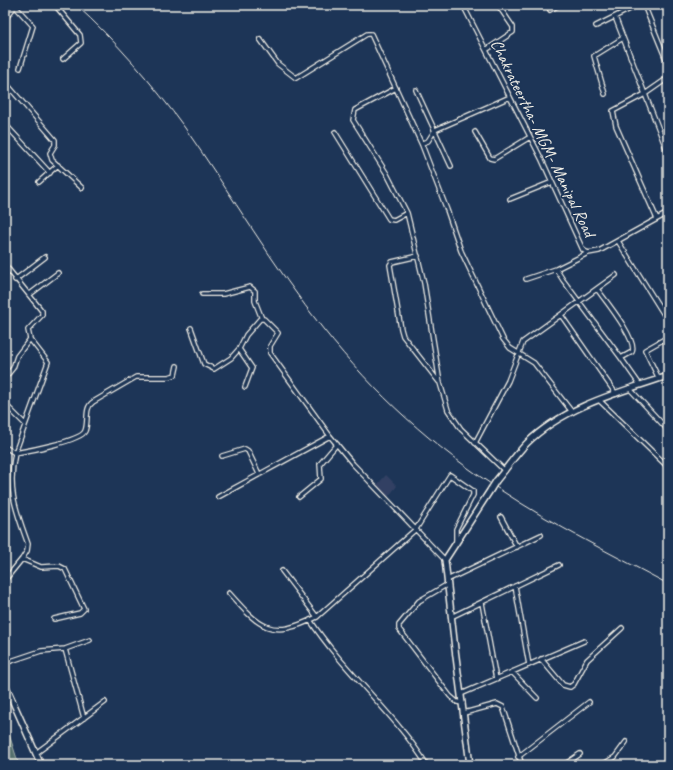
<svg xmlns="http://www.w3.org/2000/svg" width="673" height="770" viewBox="0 0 673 770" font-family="Caveat,sans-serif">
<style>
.built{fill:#304163}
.green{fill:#56716e;stroke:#a5b1ab}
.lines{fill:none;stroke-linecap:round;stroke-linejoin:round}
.street-casing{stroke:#f4f1e8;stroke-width:6}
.secondary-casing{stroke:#f4f1e8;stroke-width:8}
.street{stroke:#1d3557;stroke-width:3.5}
.secondary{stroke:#1d3557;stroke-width:5}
.rail{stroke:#f4f1e8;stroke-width:1}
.secondary-bridge-casing{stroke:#f4f1e8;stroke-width:8;stroke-linecap:butt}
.secondary-bridge{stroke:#1d3557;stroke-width:5}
.labels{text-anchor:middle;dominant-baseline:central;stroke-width:3.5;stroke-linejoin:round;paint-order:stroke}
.street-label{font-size:17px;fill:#f4f1e8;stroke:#1d3557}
</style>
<rect width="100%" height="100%" fill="#1d3557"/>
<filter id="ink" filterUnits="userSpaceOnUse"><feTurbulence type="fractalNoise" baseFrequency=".025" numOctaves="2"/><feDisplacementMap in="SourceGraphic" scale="8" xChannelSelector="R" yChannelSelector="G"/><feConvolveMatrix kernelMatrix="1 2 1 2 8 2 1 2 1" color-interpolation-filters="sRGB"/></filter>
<g filter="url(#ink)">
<!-- built -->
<path class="built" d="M386,475l11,11 -9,11 -12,-11z"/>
<!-- green -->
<path class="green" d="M5,722l14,43h1h-15z"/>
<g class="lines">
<!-- street casing -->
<g class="street-casing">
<path id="street" d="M14,5l19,21 -13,42
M55,5l25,30 1,8 -18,16
M463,5l79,155 41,90 5,3 11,-2 58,-32 -41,-93 -3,-15 32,-17 23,59
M644,5l24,59
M550,10l9,-5
M615,17l30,77 23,-16
M5,19l11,-14
M596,26l42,-21
M260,39l18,25 18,14 71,-44h4l51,111 25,65 14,41 42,88 7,9 24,15 38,49
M486,50l27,-18v-5l-15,-22
M5,82l50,58v5l-5,8 2,7 30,28
M396,88l-41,22 -2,10 34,54 20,39 17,70 16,100 8,27 13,19 44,42
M416,90l35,76
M605,94l-11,-38 29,-18
M5,124l45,49
M335,132l54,87 5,1 13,-7
M475,132l15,26 4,1 36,-22
M422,143l6,-2 7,-11 75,-33
M39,182l19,-17
M510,199l42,-17
M657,219l11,-6
M618,241l50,80
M418,256l-26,6 -2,3 11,64 2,7 36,46
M5,265l37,46v4l-14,15 2,9 18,23 -33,91c-8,37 1,57 13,91l-1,7 -5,8 -17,21
M556,269l7,11 58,78 19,27
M526,279l30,-10 32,-16
M15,280l30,-23
M597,289c8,11 41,51 35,63l-11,6
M202,294h21l27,-7 5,4v10l7,18
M29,295l29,-22
M561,315l55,79
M191,328l13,36 10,5 17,-11 8,-9 7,-14 14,-16h4l14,14 -8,13v7l60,83 23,28 92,96
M239,349l13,19 -7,19
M5,378l8,-10 4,-12 13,-17
M659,379l-14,-29 23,-13
M630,389l38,41
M599,400l69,67
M5,404l20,20
M475,443l33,-62 15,-39 93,-67
M5,447l10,6c12,-2 66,-12 70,-22 4,-10 -1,-23 8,-29l43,-25h33l6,-2 2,-9
M222,456l23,-7 3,2 11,23
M218,497l112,-61
M299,497l22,-18 -1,-15 17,-20
M501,517l16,30
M22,559l19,8 18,-1 6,3 19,40 -4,4 -26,6
M282,571l35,46
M447,580l94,-45
M448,584l-29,17 -20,24v4l51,67 7,6 6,1
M515,586l14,79
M229,593c31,35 42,47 88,24l99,-88 34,-54 23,16v4l-17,34v14
M482,603l14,76
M451,617l108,-52
M310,620c34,52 84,92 117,145
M65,649l19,69
M541,659l22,26 7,2 4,-3 13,-24 35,-32
M5,663l36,-12 24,-2 25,-9
M512,672l25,26
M461,694l123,-53
M464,713l33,-9 6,3 19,58
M36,753l69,-51
M518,757l71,-55
M564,765l16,-11
M602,765l13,-8 11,-15"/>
</g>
<!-- secondary casing -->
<g class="secondary-casing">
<path id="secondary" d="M496,481c10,-12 20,-27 31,-38 38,-37 93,-51 141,-67
M5,684l36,81
M470,765l-15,-116 -10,-89 46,-71"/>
</g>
<!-- street -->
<use href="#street" class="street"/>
<!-- secondary -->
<use href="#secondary" class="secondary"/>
<!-- rail -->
<path class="rail" d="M76,5c40,36 77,79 109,123 47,67 88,138 139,202 50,63 110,118 178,161 53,35 110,63 166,93"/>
<!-- secondary-bridge casing -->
<g class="secondary-bridge-casing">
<path id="secondary-bridge" d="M491,489l5,-8"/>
</g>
<!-- secondary-bridge -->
<use href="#secondary-bridge" class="secondary-bridge"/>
</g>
</g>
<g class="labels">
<!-- street labels -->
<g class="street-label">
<text transform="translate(543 138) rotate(64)">Chakrateertha- MGM- Manipal Road</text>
</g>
</g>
<!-- margin -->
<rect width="673" height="770" fill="none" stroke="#1d3557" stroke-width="20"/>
<rect x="10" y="10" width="653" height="750" fill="none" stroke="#f4f1e8" stroke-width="1.5" filter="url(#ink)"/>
</svg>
